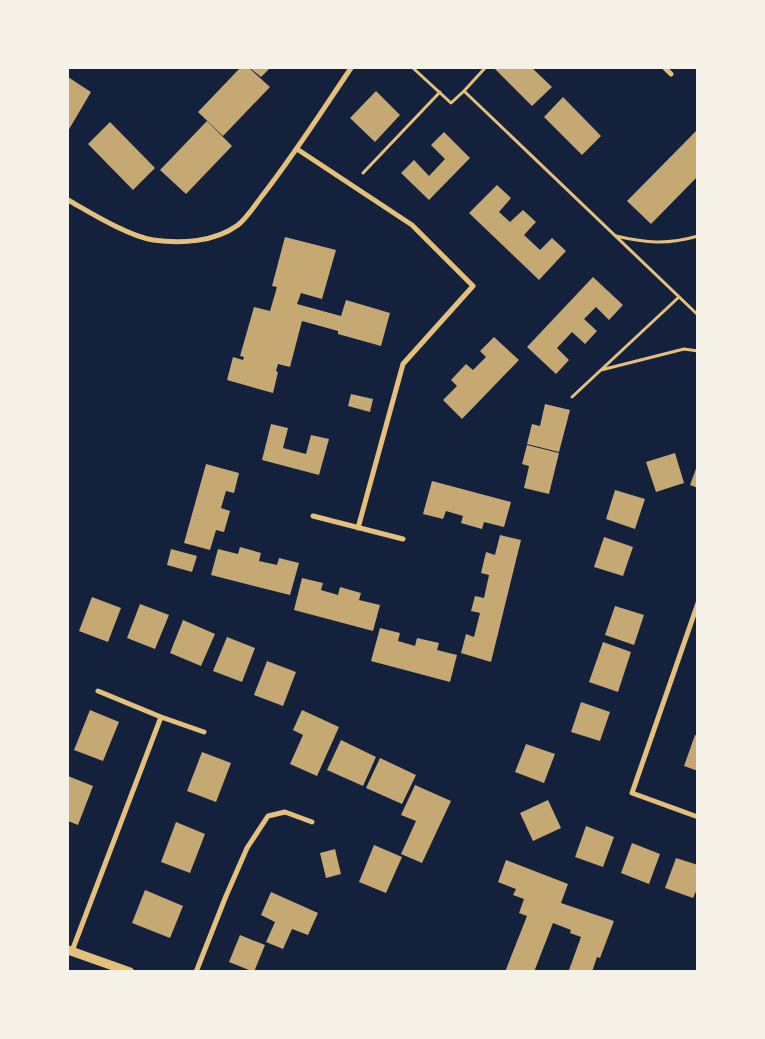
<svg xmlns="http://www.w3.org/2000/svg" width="765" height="1039" viewBox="0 0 765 1039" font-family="Jost,sans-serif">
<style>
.building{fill:#c6a872}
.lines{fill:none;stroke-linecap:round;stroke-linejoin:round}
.path{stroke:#e5c07b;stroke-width:3}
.minor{stroke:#e5c07b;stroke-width:5}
.tertiary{stroke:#e5c07b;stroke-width:9}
</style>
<rect width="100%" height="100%" fill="#14213d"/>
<!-- building -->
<path class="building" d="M240,68h9l21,19 -47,49 -25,-24z
M250,68h20l-9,9z
M494,68h38l20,19 -20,19z
M68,77l23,15 -23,39z
M376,91l24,24 -25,27 -25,-24z
M563,97l38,39 -19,19 -38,-38z
M207,121l25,25 -46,48 -26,-24z
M110,122l45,46 -22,22 -45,-46z
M698,129v47l-47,48 -24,-23z
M444,132l26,26 -41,42 -28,-27 13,-13 15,16 16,-17 -14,-14z
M497,185l14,13 -12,14 11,10 13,-12 13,12 -12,13 16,15 12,-12 14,13 -27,29 -70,-67z
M285,237l51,13 -14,49 -21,-6 -4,11 44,12 5,-16 44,13 -9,33 -43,-12v-3l-36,-10 -12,46 -12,-3 -2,7 2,1 -5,21 -46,-13 6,-23 10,3 1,-3 -4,-1 14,-49 16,4 7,-24 -5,-1z
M593,277l30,28 -14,15 -13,-13 -12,12 13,12 -12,13 -13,-12 -15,16 12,12 -13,14 -29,-27z
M494,337l25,23 -57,59 -19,-19 14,-14 -6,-6 15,-16 7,6 13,-13 -6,-6z
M351,394l22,5 -3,13 -22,-6z
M545,404l25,6 -11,42 -32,-8 5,-20 8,2z
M271,424l17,4 -5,20 23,6 5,-19 18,4 -10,36 -57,-15z
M527,445l32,8 -10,41 -25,-6 5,-22 -7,-2z
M675,453l9,30 -28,9 -10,-30z
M206,464l33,9 -5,20 -8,-2 -5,17 9,3 -6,21 -8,-2 -6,20 -26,-7z
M697,466h1v22l-8,-3z
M432,481l79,21 -7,25 -20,-5 -2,7 -21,-6 2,-7 -17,-5 -3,8 -20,-5z
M615,490l30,9 -10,30 -29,-10z
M500,535l21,5 -30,122 -30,-9 5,-19 8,3 6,-24 -9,-2 4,-15 9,2 5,-23 -8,-2 5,-21 9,3z
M604,537l29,10 -10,29 -29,-9z
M240,547l21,6 -2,8 18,4 2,-7 20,5 -9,32 -79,-20 7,-26 20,5z
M171,549l26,7 -5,16 -25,-7z
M302,578l21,5 -2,7 17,5 2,-8 21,6 -2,7 21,5 -7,26 -79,-21z
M92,597l29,11 -13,34 -29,-11z
M140,604l29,11 -14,34 -28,-11z
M615,606l29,9 -10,30 -29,-10z
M183,620l32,14 -14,32 -31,-13z
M380,628l20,5 -2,8 17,5 2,-8 22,5 -2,7 20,5 -7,27 -79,-21z
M227,637l28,11 -13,34 -29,-11z
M603,642l28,10 -13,40 -29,-10z
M267,661l29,11 -13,34 -29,-11z
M581,702l29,10 -10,29 -29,-9z
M90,710l29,12 -16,39 -29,-11z
M302,710l37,17 -22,49 -27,-12 13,-29 -10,-5z
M695,735l3,1v35l-14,-5z
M341,740l35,17 -13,29 -36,-16z
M526,744l29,10 -11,29 -29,-11z
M202,752l29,11 -15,39 -29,-11z
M380,758l36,17 -14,29 -36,-16z
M68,776l25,10 -15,39 -10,-4z
M415,785l36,16 -29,62 -21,-9 15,-33 -15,-6z
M548,800l13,28 -28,13 -13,-28z
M176,822l29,12 -15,39 -29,-11z
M586,826l28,11 -11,30 -28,-10z
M632,843l28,11 -11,30 -28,-11z
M374,845l28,12 -16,36 -27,-11z
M335,849l6,25 -15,4 -6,-25z
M676,858l22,7v22l-5,11 -28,-10z
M506,860l62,24 -7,19 53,18 -14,37 -3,-1 -5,15 -23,-2 12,-33 -11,-4 1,-3 -18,-7 -19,49h-29l22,-56 -8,-3 5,-14 -11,-4 3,-6 -18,-7z
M145,890l38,16 -13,32 -38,-15z
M271,892l47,21 -10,22 -16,-6 -9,20 -17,-7 9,-20 -14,-7z
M240,935l25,10 -11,27 -25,-10z"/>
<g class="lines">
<!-- path -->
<path class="path" d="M413,68l38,35 13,-12 234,224
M464,91l21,-23
M363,173l77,-81
M616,236c30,7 51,9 82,0
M601,370l83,-21 14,2
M572,397l107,-100"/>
<!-- minor -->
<path class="minor" d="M665,68l6,6
M297,149l115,76 61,61 -70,78 -45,164
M68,200c23,13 60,36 85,40 28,4 62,2 85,-15 9,-7 17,-20 24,-29 32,-41 60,-85 89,-128
M313,516l90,23
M698,603l-66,190 66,24
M161,717l43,15
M72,951l89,-234 -63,-26
M196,972l30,-76 21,-48 21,-32 17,-4 27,10"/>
<!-- tertiary -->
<path class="tertiary" d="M68,950l62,22"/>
</g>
<!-- border -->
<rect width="765" height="1039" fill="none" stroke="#f6f1e7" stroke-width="138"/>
</svg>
